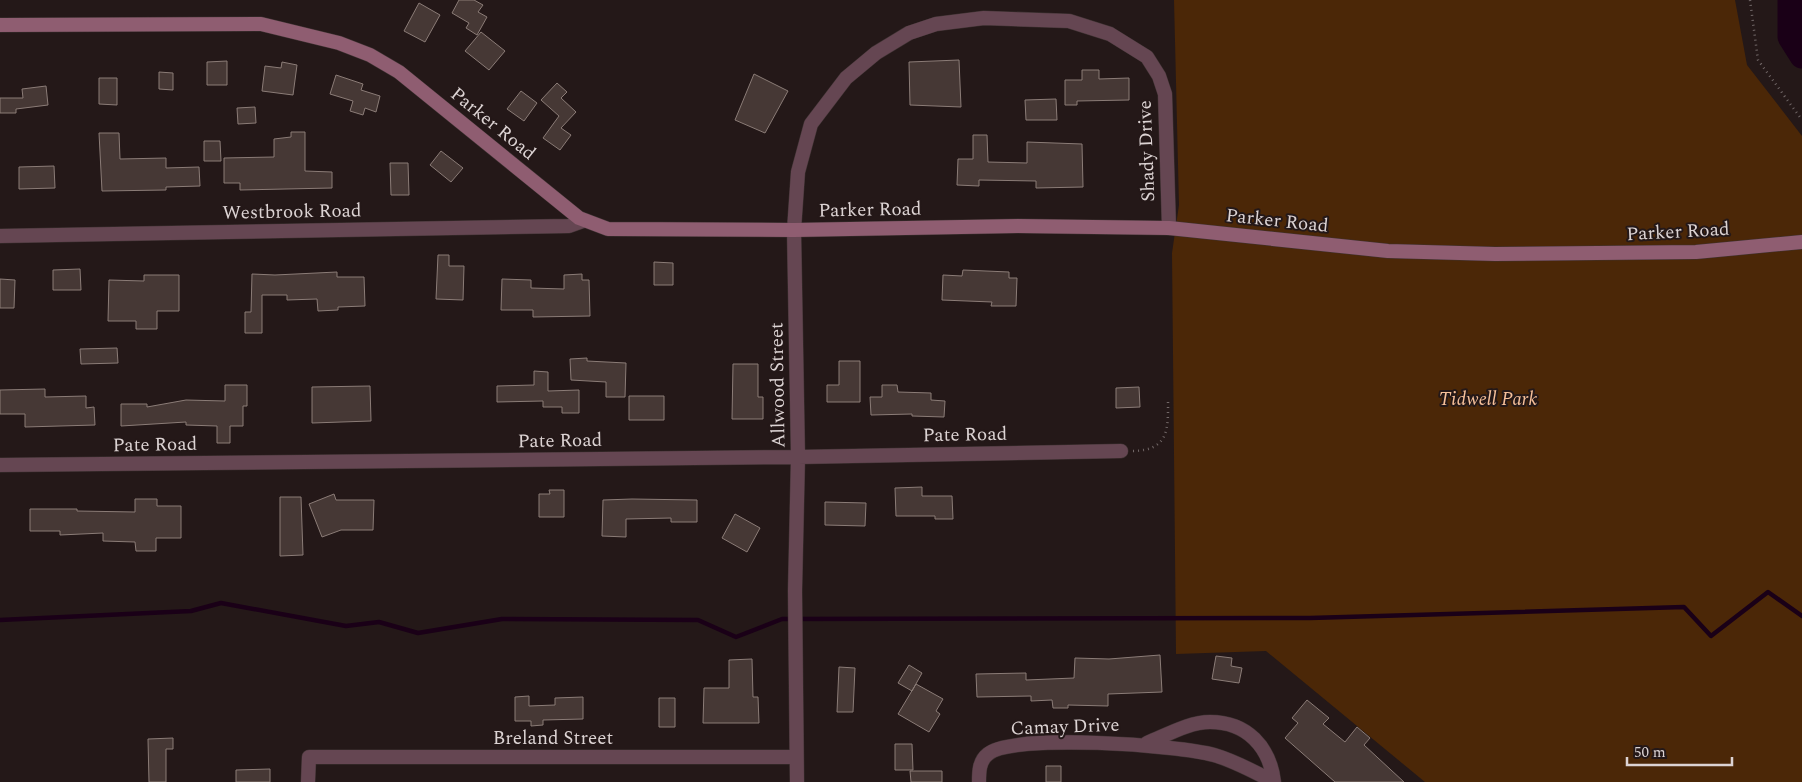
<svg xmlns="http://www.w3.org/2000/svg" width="1802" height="782" viewBox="0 0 1802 782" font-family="Spectral,serif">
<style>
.green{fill:#4b2707}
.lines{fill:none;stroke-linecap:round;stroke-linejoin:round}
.stream{stroke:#1a0017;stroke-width:4.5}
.river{stroke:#1a0017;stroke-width:25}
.building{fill:#463835;stroke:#8b7c77}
.minor-casing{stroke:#3e3232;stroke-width:15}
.secondary-casing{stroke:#3e3232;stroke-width:15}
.path{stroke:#726868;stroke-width:2.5;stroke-dasharray:1 4;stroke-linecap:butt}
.minor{stroke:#654652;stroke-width:14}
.secondary{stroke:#8f5d71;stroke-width:14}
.labels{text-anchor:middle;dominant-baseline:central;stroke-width:4;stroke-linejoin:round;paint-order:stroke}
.street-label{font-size:19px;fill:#dcd3d3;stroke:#241818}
.park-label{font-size:19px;font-style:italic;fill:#f6c09a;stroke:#241818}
</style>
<rect width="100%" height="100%" fill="#241818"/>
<!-- green -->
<path class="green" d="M1174,0h561l12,65 55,71v646h-377l-159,-131 -90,3 -4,-401 7,-48z"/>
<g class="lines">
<!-- stream -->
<path class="stream" d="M0,620l191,-9 30,-8 125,23 33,-4 39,11 84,-14 196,1 38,17 46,-18 528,-1 374,-11 27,29 57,-44 34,24"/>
<!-- river -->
<path class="river" d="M1790,0v37l12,19"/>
</g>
<!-- building -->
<path class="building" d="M459,0h15l9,5 -5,7 9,5 -10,18 -11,-7 3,-5 -17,-10z
M419,3l21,12 -15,27 -21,-11z
M481,32l24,19 -16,19 -24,-19z
M959,60l2,47 -51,-2 -1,-43z
M227,61v24h-20v-23z
M282,62l15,3 -4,30 -31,-4 3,-25 16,2z
M1082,70h17v9l30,-1v22l-52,1v4h-12v-25h17z
M159,72l14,1v17l-14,-1z
M754,74l34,17 -23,42 -30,-13z
M336,75l27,9 -2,6 19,6 -4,16 -11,-4 -2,7 -13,-4 3,-10 -23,-7z
M99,78h18v27l-18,-1z
M557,83l10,9 -6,6 15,14 -15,16 10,7 -11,15 -17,-12 16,-22 -18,-16z
M46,86l2,19 -32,4v4h-16v-15h23l-1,-9z
M521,91l16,12 -13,18 -17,-12z
M1056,99l1,21h-31l-1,-20z
M255,107l1,16 -18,1 -1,-16z
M291,132h14v39l27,1v16l-92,2v-7h-16v-25l50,-1v-18l17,-2z
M99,133h20l1,26 46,-1v10l33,-1 1,19 -34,1v3l-64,1z
M973,135h14l1,27 39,1v-21l55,2 1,43 -47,1v-7l-57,-1v6l-22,-1 1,-26h15z
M204,141h16l1,20h-17z
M441,151l22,17 -12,14 -21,-17z
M390,163h18l1,32h-18z
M54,166l1,22 -36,1v-22z
M438,255h11v11h15l-1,34 -27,-1z
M654,262l19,1v22h-19z
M80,269l1,21h-28v-20z
M963,270l46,2v6h8l-1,28h-25l1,-4 -50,-2 1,-25 19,1z
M337,272v5h27l1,29 -27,1v3l-20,1 -1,-12 -30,1v-5h-25v38h-17v-21h6l1,-38 23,1z
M582,274v6h7l1,36 -57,1v-7h-32l1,-31 29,1v8l33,1v-14z
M144,275h35v36h-22v18h-21v-8h-28l1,-41 35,1z
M0,279l15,1 -1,28h-14z
M117,348l1,15 -37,1 -1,-15z
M587,358v3l39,2 -1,34h-19v-15l-35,-2 -1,-21z
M839,361h21v41h-33v-17h12z
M733,364h25v33h5v22h-31z
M534,371l14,1v19l31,-1v23h-17v-6h-19v-6l-46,1v-16l37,-1z
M225,385h22v21h-4v20h-13v17h-13v-17l-31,-1v-3l-65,4v-22h26v3l39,-7 39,1z
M882,385h15l1,7 33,1v7l14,1 -1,16 -32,-1v-2l-41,1 -1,-18h12z
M370,386l1,35 -59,2v-36z
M1139,387l1,20 -24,1v-20z
M45,389v8l41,-1v12l8,-1 1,18 -70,2v-13h-25v-24z
M629,396h35v24h-35z
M922,487v9h30l1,23h-18v-3h-39l-1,-28z
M549,490h15v27h-25v-23h11z
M334,494l2,6h38l-1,30h-32l-19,7 -13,-33z
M280,497h21l2,58 -23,1z
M135,499h22v7h24v32h-25v13h-20l-1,-9 -32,-1v-8l-43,2v-4h-30v-22h47v2l58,1z
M632,499l65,1v22h-26v-4l-45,1v18l-24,-1 1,-36z
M825,502l41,1 -1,23 -40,-1z
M735,514l25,14 -13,24 -25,-14z
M1160,655l2,37 -54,2v12l-40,-1v3h-15l-1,-8 -21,1v-5l-54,1 -1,-23 50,-1v7l48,-2 1,-20 34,1z
M1216,656l16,2 -1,8 11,2 -3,15 -27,-4z
M752,659l1,38h5l1,26h-56l1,-35h25v-28z
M909,665l13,8 -10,18 -14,-8z
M839,667l16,1 -2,44h-16z
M916,684l27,15 -7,12 4,3 -11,18 -31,-18z
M529,696v10l26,-1v-7l28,-1v22l-40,1v5l-12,1v-5h-16v-24z
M659,698h16v29h-16z
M1307,700l22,18 -6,6 22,18 12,-15 13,11 -6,7 40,37h-69l-50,-44 13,-15 -6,-5z
M173,738v11h-7v33h-17l-1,-43z
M895,744h17l1,26h-18z
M1046,766h15v16h-15z
M270,769v13h-34v-12z
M910,771h32v11h-31z"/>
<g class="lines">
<!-- minor casing -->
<g class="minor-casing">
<path id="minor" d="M0,236l569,-10 14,-5
M0,465l798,-8 323,-6
M1147,743c20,-8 42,-21 63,-21 37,0 60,25 64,60
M308,782l1,-25h487
M797,782l-2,-191 3,-134 -4,-227 4,-58 13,-48 35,-46 30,-25 33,-20 27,-9 48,-6 85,3 41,13 37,23 12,19 6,18 4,134
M979,782c0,-10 0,-21 9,-28 24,-21 192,-9 226,1 21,6 41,17 60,27"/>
</g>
<!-- secondary casing -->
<g class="secondary-casing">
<path id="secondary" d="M0,25l261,-1 78,19 31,12 29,17 180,146 29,11 186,1 224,-4 151,2 219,23 107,3 201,-2 106,-10"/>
</g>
<!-- path -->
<path class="path" d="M1750,0l8,60 44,60
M1133,451c37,-1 35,-23 35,-52"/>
<!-- minor -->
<use href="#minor" class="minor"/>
<!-- secondary -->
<use href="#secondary" class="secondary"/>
</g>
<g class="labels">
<!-- street labels -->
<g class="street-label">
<text transform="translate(493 124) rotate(39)">Parker Road</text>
<text transform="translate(1147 151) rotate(-92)">Shady Drive</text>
<text transform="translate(870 210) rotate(-1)">Parker Road</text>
<text transform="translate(292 212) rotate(-1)">Westbrook Road</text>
<text transform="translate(1277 221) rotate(6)">Parker Road</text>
<text transform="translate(1678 232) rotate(-3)">Parker Road</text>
<text transform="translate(778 385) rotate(-91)">Allwood Street</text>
<text transform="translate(965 435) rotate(-1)">Pate Road</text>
<text transform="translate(560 441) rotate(-1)">Pate Road</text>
<text transform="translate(155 445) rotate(-1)">Pate Road</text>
<text transform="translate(1065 727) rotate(-2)">Camay Drive</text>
<text x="553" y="738">Breland Street</text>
</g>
<!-- park labels -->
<g class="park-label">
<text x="1488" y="399">Tidwell Park</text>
</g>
</g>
<!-- scale -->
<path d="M1627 757v8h105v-8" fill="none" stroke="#dcd3d3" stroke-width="2.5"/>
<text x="1634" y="757" font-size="15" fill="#dcd3d3" stroke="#241818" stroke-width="4" paint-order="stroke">50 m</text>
</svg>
